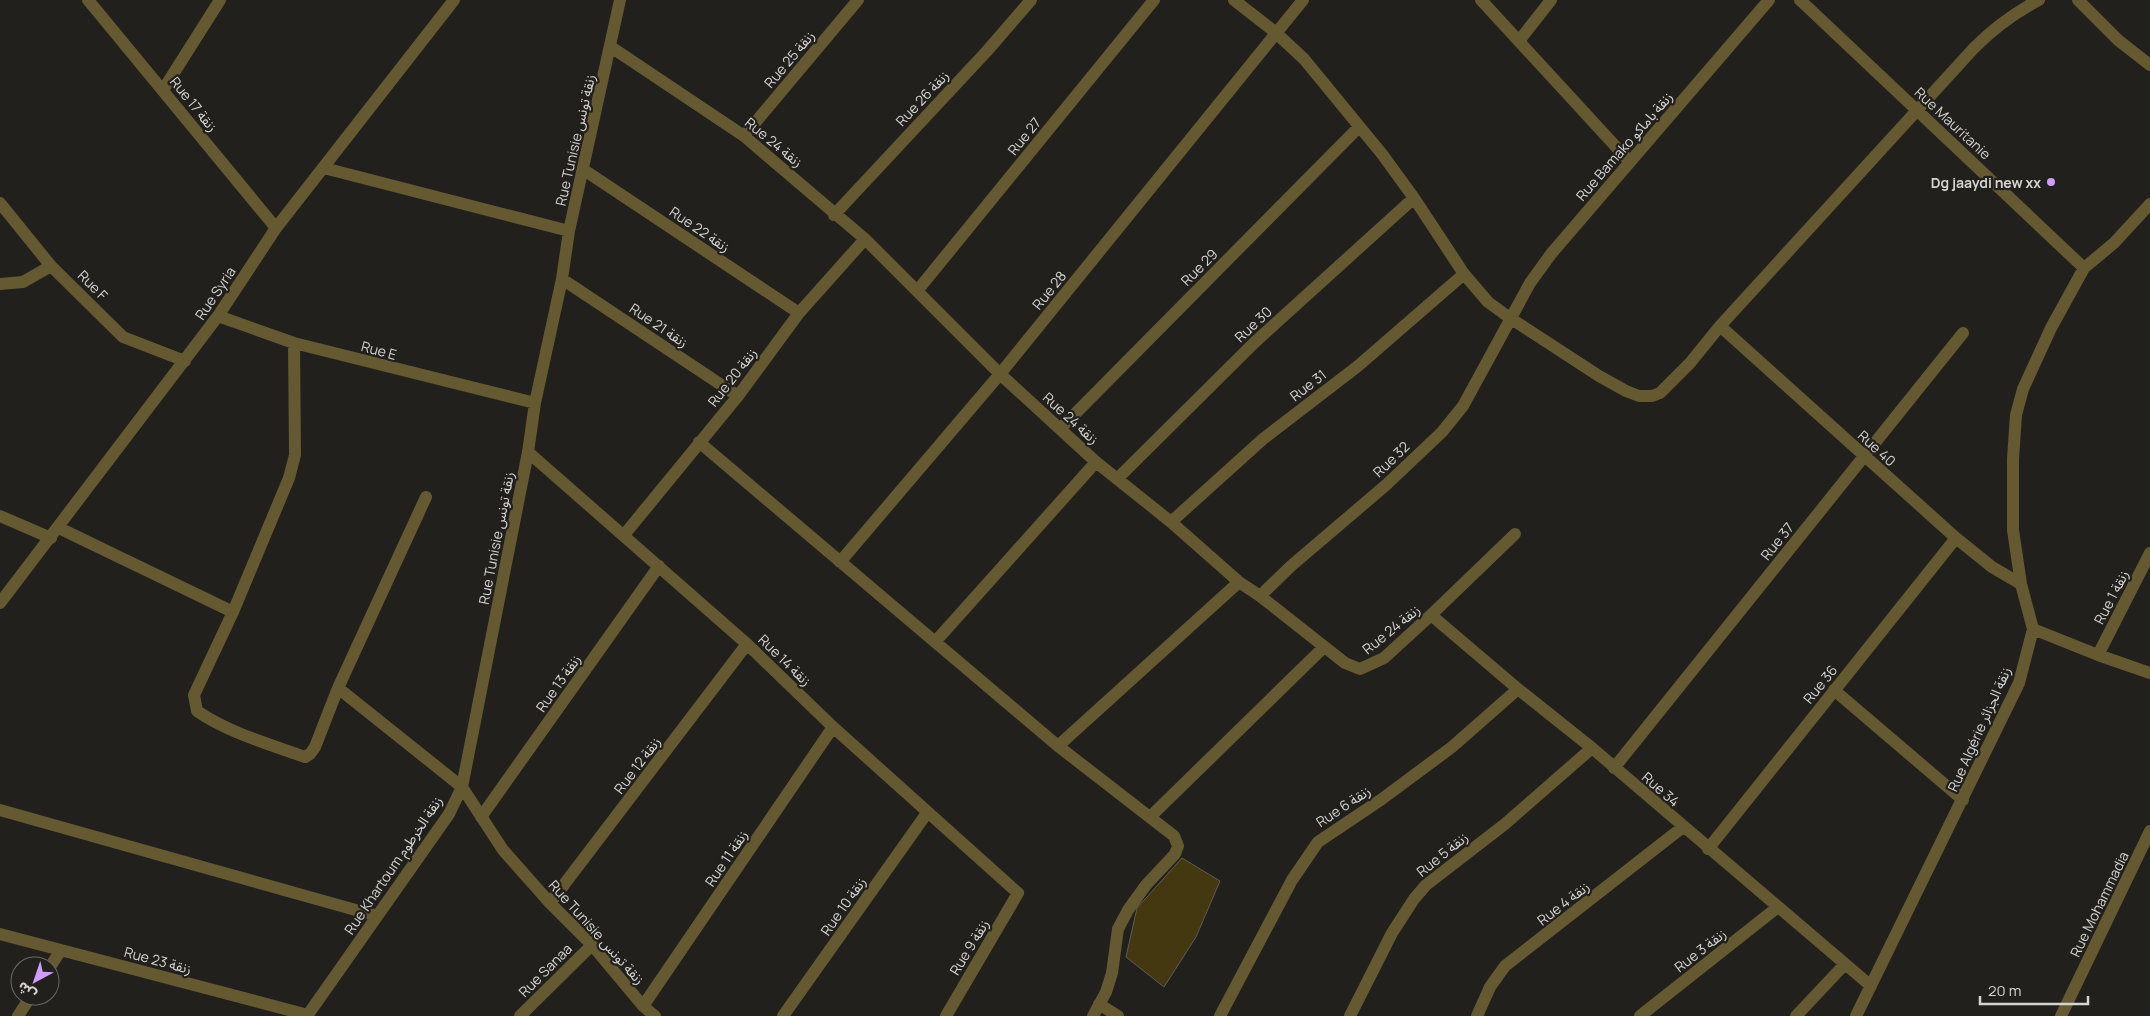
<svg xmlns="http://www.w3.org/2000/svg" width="2150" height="1016" viewBox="0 0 2150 1016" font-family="Manrope,'Noto Sans Arabic',sans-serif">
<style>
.building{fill:#43380f;stroke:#5d5c58}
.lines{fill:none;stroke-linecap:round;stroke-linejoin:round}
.minor{stroke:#645930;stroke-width:12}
.poi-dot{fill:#d29cfd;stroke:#21201d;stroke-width:2}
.labels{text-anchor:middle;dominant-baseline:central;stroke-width:4.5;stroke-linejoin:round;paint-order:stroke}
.street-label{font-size:14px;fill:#d4d4d2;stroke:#21201d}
.poi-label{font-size:14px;font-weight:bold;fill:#d4d4d2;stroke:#21201d;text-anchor:end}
</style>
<rect width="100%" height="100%" fill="#21201d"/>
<!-- building -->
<path class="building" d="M1182,858l38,23 -24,56 -32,50 -38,-30 11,-49z"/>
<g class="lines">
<!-- minor -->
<path class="minor" d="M88,0l188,228
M620,0l-51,231 -7,48 -27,124 -7,49 -66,335 41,63 47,53 42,42 51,61 12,10
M1234,0l41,32 29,27 78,95 32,44 50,76 24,28 22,16 89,58 27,15 13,5h13l8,-3 30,-30 30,-37 254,-278c20,-20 40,-35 65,-48
M1481,0l149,162
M1800,0l284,268
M2078,0l40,40 32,25
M1519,41l32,-41
M611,47l133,89 121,103 135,135 96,88 75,60 68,60 21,14 85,67 15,6 24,-11 47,-43 84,-81
M163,90l57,-90
M744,136l114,-136
M324,168l245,63
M584,170l215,143
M0,203l51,63 72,71 62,24
M834,215l153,-164 44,-51
M562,279l176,117
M0,284l23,-2 28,-16
M917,291l237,-291
M218,316l76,27 241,60
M1720,326l236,212 36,29 29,17
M294,343l1,112 -6,23 -56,134 -39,83 3,16c32,22 72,33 108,46l5,-3 5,-7 23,-59 88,-191
M1060,429l299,-302
M699,442l359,304 116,90 4,10 -3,8 -29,31 -18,25 -10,19 -6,44 -6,19 -13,24
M528,452l219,192 86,83 185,166 -72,123
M1117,479l138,-137 159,-144
M0,516l51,22
M1171,522l92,-83 95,-73 106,-92
M59,528l174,84
M624,535l114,-139 61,-83 66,-74
M840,562l160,-188 303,-374
M1260,596l31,-30 95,-81 56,-53 21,-26 67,-123 21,-29 218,-254
M0,603l218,-287 58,-88 178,-228
M1431,615l87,74 74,59 279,238
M2033,629l65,26 52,18
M935,642l161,-180
M2098,655l52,-102
M1834,690l129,110
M1058,746l181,-164
M1614,768l349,-435
M0,810l377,106
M481,817l178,-251
M1150,817l174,-170
M1708,849l248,-311
M550,903l197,-259
M0,934l308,81
M50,967l11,-17
M1099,1004l19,12
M643,1006l190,-279
M18,1016l13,-20
M307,1016l142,-202 13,-27 -124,-99
M520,1016l72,-71
M783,1016l144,-203
M1220,1016l72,-136 26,-38 64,-43 70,-52 66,-58
M1350,1016l42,-83 22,-34 12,-14 79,-61 87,-76
M1477,1016l13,-29 15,-21 178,-139
M1640,1016l138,-109
M1796,1016l49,-52
M1856,1016l163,-333 14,-54 -12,-45 -8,-54v-71l3,-44 7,-26 28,-61 33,-60 30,-25 36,-39
M2061,1016l89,-185"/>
</g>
<!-- markers -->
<circle class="poi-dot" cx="2051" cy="182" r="5"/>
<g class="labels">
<!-- street labels -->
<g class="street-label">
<text transform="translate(789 59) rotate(-50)">Rue 25 زنقة</text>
<text transform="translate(922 98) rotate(-47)">Rue 26 زنقة</text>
<text transform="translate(194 104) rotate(51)">Rue 17 زنقة</text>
<text transform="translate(1953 123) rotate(43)">Rue Mauritanie</text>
<text transform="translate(1024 136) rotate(-51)">Rue 27</text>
<text transform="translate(575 140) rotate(-77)">Rue Tunisie زنقة تونس</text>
<text transform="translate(774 142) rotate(39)">Rue 24 زنقة</text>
<text transform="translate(1624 146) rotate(-49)">Rue Bamako زنقة باماكو</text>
<text transform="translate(700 229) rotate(34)">Rue 22 زنقة</text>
<text transform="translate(1199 267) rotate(-45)">Rue 29</text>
<text transform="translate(93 285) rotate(45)">Rue F</text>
<text transform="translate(1049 290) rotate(-51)">Rue 28</text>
<text transform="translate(215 293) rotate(-56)">Rue Syria</text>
<text transform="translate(1253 324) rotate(-43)">Rue 30</text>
<text transform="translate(659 325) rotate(34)">Rue 21 زنقة</text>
<text transform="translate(379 350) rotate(15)">Rue E</text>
<text transform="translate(732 377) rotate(-52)">Rue 20 زنقة</text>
<text transform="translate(1308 385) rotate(-38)">Rue 31</text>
<text transform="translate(1071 418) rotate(42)">Rue 24 زنقة</text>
<text transform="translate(1877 448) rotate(42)">Rue 40</text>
<text transform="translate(1391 459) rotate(-44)">Rue 32</text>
<text transform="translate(496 538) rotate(-79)">Rue Tunisie زنقة تونس</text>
<text transform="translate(1777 541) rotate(-51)">Rue 37</text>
<text transform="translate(2111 597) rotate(-63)">Rue 1 زنقة</text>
<text transform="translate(1391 629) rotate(-39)">Rue 24 زنقة</text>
<text transform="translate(785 660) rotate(44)">Rue 14 زنقة</text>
<text transform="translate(558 683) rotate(-55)">Rue 13 زنقة</text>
<text transform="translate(1820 684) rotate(-51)">Rue 36</text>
<text transform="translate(1979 729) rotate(-66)">Rue Algérie زنقة الجزائر</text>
<text transform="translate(637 765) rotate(-53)">Rue 12 زنقة</text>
<text transform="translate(1661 789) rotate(41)">Rue 34</text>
<text transform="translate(1343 806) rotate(-34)">Rue 6 زنقة</text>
<text transform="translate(1442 854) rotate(-39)">Rue 5 زنقة</text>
<text transform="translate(726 858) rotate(-56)">Rue 11 زنقة</text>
<text transform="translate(393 865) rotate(-56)">Rue Khartoum زنقة الخرطوم</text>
<text transform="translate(1563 903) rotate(-38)">Rue 4 زنقة</text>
<text transform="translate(2099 904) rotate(-64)">Rue Mohammadia</text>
<text transform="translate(843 906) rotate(-55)">Rue 10 زنقة</text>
<text transform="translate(597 932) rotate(48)">Rue Tunisie زنقة تونس</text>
<text transform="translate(969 947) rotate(-59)">Rue 9 زنقة</text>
<text transform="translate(1700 950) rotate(-38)">Rue 3 زنقة</text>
<text transform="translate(158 960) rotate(15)">Rue 23 زنقة</text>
<text transform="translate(545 970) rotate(-45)">Rue Sanaa</text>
</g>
<!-- poi labels -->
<g class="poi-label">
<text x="2041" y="182">Dg jaaydi new xx</text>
</g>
</g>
<!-- north arrow -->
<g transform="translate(35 981) rotate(220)"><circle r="24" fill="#21201d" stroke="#696865"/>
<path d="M0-4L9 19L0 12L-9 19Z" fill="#d29cfd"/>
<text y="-8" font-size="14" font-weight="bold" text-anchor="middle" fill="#d4d4d2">ش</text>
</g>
<!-- scale -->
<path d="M1980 996v8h108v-8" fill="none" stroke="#d4d4d2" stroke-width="2.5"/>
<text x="1988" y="996" font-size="15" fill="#d4d4d2" stroke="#21201d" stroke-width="4" paint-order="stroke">20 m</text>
</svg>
